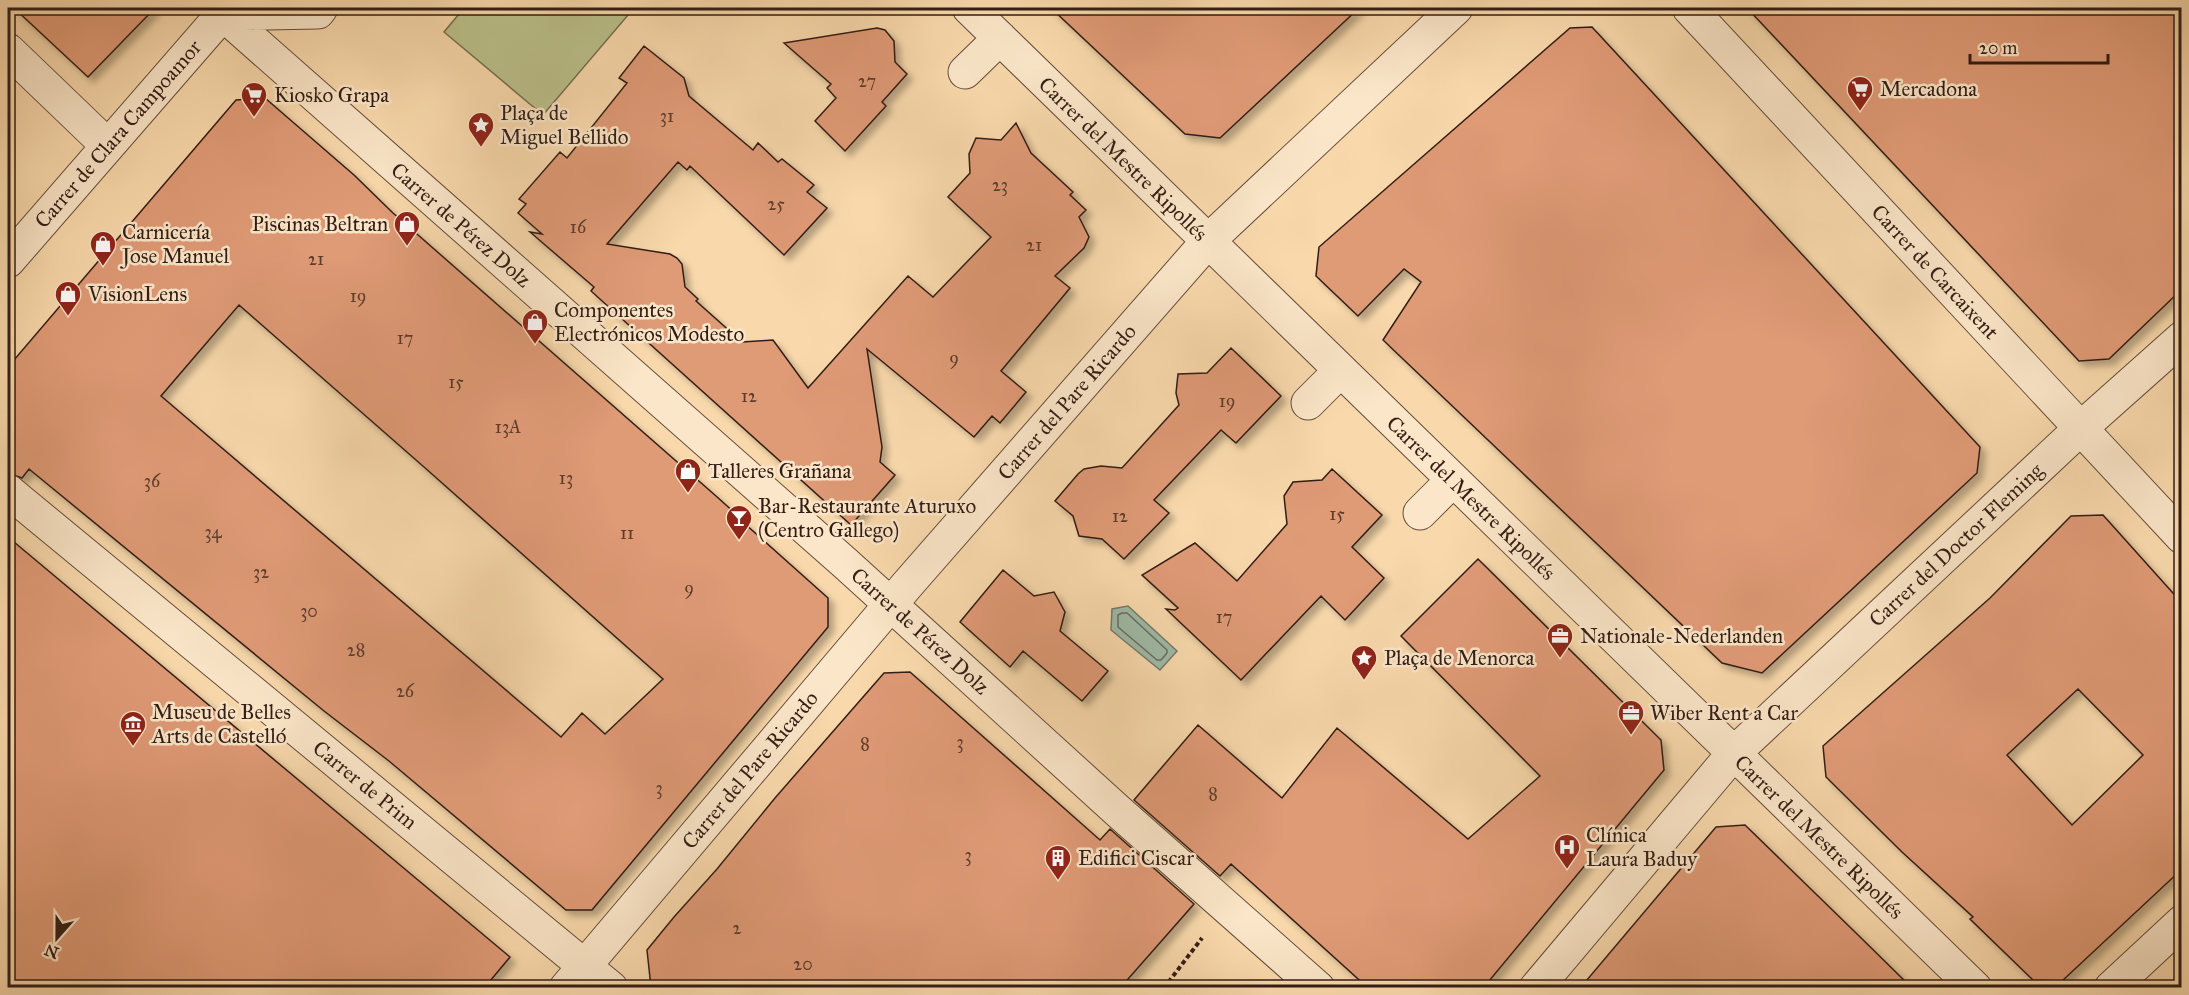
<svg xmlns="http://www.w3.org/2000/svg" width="2189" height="995" viewBox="0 0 2189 995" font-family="'IM FELL Great Primer',serif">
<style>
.green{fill:#bbc08b;stroke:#766e50;stroke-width:1.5}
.water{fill:#9ebaa7;stroke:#737b6c;stroke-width:1.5}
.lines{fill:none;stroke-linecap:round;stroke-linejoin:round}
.shore{stroke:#686c5e;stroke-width:1.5}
.building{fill:#df9a76;stroke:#321d14;stroke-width:1.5;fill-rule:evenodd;filter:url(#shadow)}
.minor-casing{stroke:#644c3a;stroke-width:35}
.path{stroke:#321d14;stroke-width:4;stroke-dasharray:4.5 3;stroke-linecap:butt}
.minor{stroke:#fbe6c9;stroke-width:33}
.labels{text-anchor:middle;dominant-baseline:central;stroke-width:5;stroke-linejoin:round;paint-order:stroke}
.number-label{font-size:18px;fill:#5d3c2c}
.poi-label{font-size:21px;fill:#321d14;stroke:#fbe6c9;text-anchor:start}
.street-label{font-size:21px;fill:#321d14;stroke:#fbe6c9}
</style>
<defs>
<filter id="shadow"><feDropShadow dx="5.5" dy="5.5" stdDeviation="3" flood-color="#0004"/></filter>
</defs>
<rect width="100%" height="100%" fill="#f9d9ac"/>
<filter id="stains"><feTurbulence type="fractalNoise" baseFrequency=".00333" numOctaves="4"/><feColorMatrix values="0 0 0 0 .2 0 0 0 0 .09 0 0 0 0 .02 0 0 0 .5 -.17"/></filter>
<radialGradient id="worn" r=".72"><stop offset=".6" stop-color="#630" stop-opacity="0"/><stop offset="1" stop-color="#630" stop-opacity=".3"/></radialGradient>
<!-- green -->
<path class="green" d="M464,8h170l-91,107 -99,-83z"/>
<!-- water -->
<path class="water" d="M1128,606l49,45 -17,19 -49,-40 1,-21z"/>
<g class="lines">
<!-- shore -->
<path class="shore" d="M1122,613h5l40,37v3l-6,7h-4l-39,-33v-12z"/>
</g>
<!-- building -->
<path class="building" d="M14,8h141l-67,69z
M1051,8h308l-139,130 -35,-4z
M1747,8h434v282l-72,69 -30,2z
M1592,27l388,420 -3,26 -215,200 -40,-10 -339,-323 38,-58 -17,-13 -46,47 -42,-40 3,-29 251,-219z
M877,28l8,2 9,11 1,21 12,12 -25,28 4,4 -41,45 -30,-30 21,-23 -9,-10 4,-4 -47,-41z
M644,46l40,32 5,18 64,54 5,-7 20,19 4,-3 32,26 -7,7 20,16 -43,47 -94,-89 -3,4 -9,-8 -71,82 63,10 7,4 5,6 3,23 13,12 -2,2 46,41 31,-2 35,48 100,-112 25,21 58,-60 -43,-40 22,-24 -1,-19 7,-16 25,2 15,-17 15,30 42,39 -3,3 16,15 -7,7 10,20 -5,11 -29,28 15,12 -69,83 25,21 -26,31 -8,-7 -18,21 -107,-88 15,98 -2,15 15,13 -44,50 -260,-234 3,-4 -64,-55 12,2 -24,-21 8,-9 -7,-5 41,-47 7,6 60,-75 -8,-5z
M265,98l89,77 39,38 323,283 20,18 -1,1 93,83v29l-236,283h-26l-177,-149 -65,-50 -295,-242 -7,9 -14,-5v-106l228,-267zM239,305l185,162 239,212 -58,55 -23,-21 -21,24 -400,-341z
M1231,348l50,48 -45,47 -15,-13 -67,70 15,13 -45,46 -22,-20 -23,-3 -6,-20 -18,-15 23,-27 6,-5 17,-3 21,2 57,-63 -3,-12 2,-19 29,-1z
M1332,469l50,46 -30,32 32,31 -39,42 -24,-24 -80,84 -75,-71 9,1 3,-2 -36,-33 53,-32 42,38 50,-57 -3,-28 9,-14 29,-2z
M2103,515l78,87v268l-119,111 -29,-1 -63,-61 3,-2 -71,-65 -76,-75 -3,-31 167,-148 81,-82zM2078,689l65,66 -71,70 -65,-70z
M8,537l502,420 -25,30h-477z
M1478,559l183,181 3,30 -180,217h-117l-136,-123 -11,12 -86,-76 64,-75 84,73 55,-70 131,111 72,-63 -139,-140z
M1003,570l31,26 20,-4 11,20 -5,19 48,40 -26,30 -59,-50 -13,16 -50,-45z
M910,672l190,168 10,-11 84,75 -73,83h-470l-4,-37 27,-33 43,-48 58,-71 109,-125z
M1745,825l110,107 56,55h-330l135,-160z"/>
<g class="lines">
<!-- minor casing -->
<g class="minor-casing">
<path id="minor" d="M216,8l629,555 274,249 199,176
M969,8l1006,980
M1689,8l493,529
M222,14l96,-2 3,-4
M8,50l100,96
M965,72l35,-34
M8,261l220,-253
M1308,403l32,-32
M8,491l603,497
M1420,513l33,-33
M566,988l341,-403 301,-344 248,-233
M1536,988l197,-234 348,-326 101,-90
M2111,988l71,-66"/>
</g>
<!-- path -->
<path class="path" d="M1164,988l38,-50"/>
<!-- minor -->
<use href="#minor" class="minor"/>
</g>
<!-- icons -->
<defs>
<g id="supermarket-pin" transform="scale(1.35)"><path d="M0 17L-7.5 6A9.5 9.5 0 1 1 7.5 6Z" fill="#8f2418" stroke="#fbe6c9"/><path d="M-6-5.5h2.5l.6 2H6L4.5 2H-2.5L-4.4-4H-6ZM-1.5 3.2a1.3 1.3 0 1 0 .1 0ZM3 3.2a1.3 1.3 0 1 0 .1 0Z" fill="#fff"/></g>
<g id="sight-pin" transform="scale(1.35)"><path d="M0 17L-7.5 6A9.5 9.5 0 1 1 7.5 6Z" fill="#8f2418" stroke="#fbe6c9"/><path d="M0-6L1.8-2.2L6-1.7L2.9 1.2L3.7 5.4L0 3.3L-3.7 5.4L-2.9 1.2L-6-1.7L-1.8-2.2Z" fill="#fff"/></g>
<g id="shop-pin" transform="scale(1.35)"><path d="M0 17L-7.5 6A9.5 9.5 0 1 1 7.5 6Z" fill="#8f2418" stroke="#fbe6c9"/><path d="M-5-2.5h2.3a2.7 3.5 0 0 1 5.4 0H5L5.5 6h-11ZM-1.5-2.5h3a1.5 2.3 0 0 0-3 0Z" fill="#fff"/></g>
<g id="bar-pin" transform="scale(1.35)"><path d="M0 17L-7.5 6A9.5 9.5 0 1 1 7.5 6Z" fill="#8f2418" stroke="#fbe6c9"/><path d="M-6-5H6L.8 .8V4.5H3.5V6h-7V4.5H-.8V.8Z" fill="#fff"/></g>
<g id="office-pin" transform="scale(1.35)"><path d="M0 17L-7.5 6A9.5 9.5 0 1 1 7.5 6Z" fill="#8f2418" stroke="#fbe6c9"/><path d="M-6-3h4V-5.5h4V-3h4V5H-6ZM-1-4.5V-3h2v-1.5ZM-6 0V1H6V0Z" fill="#fff"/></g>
<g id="museum-pin" transform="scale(1.35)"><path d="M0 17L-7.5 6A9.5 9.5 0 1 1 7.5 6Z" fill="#8f2418" stroke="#fbe6c9"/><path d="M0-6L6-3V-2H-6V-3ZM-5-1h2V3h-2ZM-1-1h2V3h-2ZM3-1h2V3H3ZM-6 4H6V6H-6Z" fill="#fff"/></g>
<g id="hospital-pin" transform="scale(1.35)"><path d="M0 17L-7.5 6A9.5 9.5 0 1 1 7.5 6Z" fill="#8f2418" stroke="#fbe6c9"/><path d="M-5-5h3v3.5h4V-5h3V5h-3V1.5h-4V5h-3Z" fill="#fff"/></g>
<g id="building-pin" transform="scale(1.35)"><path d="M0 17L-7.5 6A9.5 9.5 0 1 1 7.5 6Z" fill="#8f2418" stroke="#fbe6c9"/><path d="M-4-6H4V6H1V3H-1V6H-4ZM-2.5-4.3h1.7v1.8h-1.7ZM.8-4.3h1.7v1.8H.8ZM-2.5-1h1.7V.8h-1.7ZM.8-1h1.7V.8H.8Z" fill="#fff"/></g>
</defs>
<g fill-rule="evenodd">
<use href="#supermarket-pin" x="1860" y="89"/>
<use href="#supermarket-pin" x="254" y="95"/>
<use href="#sight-pin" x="481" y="125"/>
<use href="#shop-pin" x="407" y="224"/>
<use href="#shop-pin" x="103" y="244"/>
<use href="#shop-pin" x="68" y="294"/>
<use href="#shop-pin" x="535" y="322"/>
<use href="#shop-pin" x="688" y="471"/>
<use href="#bar-pin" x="739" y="518"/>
<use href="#office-pin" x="1560" y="636"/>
<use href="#sight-pin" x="1364" y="658"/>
<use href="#office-pin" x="1631" y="713"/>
<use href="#museum-pin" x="133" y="724"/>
<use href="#hospital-pin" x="1567" y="847"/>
<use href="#building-pin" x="1058" y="858"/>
</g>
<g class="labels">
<!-- number labels -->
<g class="number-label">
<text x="867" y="81">27</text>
<text x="667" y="116">31</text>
<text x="1000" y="185">23</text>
<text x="776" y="204">25</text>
<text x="578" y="227">16</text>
<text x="1034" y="245">21</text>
<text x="316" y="259">21</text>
<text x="358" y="296">19</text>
<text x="405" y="338">17</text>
<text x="954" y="358">9</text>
<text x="456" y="382">15</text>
<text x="749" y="396">12</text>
<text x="1227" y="401">19</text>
<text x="508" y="427">13A</text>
<text x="566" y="478">13</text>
<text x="152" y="481">36</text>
<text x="1337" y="514">15</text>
<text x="1120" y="516">12</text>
<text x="213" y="532">34</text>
<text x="627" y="533">11</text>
<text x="261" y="572">32</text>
<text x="689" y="588">9</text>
<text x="309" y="611">30</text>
<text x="1224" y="617">17</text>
<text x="356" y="650">28</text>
<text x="405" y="691">26</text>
<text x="960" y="742">3</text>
<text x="865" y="744">8</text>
<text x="659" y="788">3</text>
<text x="1213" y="794">8</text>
<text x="968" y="855">3</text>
<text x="737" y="928">2</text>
<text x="803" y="964">20</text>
</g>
<!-- poi labels -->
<g class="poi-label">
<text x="1880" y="89">Mercadona</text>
<text x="274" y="95">Kiosko Grapa</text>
<text x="500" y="113">Plaça de<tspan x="500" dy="24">Miguel Bellido</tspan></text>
<text x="388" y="224" text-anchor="end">Piscinas Beltran</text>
<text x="122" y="232">Carnicería<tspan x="122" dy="24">Jose Manuel</tspan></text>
<text x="88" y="294">VisionLens</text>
<text x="554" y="310">Componentes<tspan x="554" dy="24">Electrónicos Modesto</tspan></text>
<text x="708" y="471">Talleres Grañana</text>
<text x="758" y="506">Bar-Restaurante Aturuxo<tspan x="758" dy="24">(Centro Gallego)</tspan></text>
<text x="1580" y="636">Nationale-Nederlanden</text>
<text x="1384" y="658">Plaça de Menorca</text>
<text x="152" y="712">Museu de Belles<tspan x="152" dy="24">Arts de Castelló</tspan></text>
<text x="1650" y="713">Wiber Rent a Car</text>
<text x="1586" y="835">Clínica<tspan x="1586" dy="24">Laura Baduy</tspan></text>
<text x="1078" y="858">Edifici Ciscar</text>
</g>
<!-- street labels -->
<g class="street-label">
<text transform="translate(118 134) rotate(-49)">Carrer de Clara Campoamor</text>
<text transform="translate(1123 159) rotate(44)">Carrer del Mestre Ripollés</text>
<text transform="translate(461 225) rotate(41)">Carrer de Pérez Dolz</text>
<text transform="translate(1935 272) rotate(47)">Carrer de Carcaixent</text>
<text transform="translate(1067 402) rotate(-49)">Carrer del Pare Ricardo</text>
<text transform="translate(1471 498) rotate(44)">Carrer del Mestre Ripollés</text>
<text transform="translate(1956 545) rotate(-43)">Carrer del Doctor Fleming</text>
<text transform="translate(920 631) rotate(42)">Carrer de Pérez Dolz</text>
<text transform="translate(750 770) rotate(-50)">Carrer del Pare Ricardo</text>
<text transform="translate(365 785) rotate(39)">Carrer de Prim</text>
<text transform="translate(1819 837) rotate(44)">Carrer del Mestre Ripollés</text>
</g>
</g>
<!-- margin -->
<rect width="2189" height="995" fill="none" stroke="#f9d9ac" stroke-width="30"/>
<rect x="9" y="9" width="2171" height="977" fill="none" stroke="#321d14" stroke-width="3"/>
<rect x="15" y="15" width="2159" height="965" fill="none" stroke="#321d14" stroke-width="1.5"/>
<!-- north arrow -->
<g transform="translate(57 938) rotate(201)" stroke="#fbe6c9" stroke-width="4.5" paint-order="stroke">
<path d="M0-4.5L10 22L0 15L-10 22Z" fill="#321d14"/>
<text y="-9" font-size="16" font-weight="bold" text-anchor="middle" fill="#321d14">N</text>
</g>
<!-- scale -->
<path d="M1970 54v9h138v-9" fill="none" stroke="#321d14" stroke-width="3"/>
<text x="1979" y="54" font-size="18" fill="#321d14" stroke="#fbe6c9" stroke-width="4.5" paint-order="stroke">20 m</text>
<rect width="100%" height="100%" filter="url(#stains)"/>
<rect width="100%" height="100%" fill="url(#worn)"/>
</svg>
